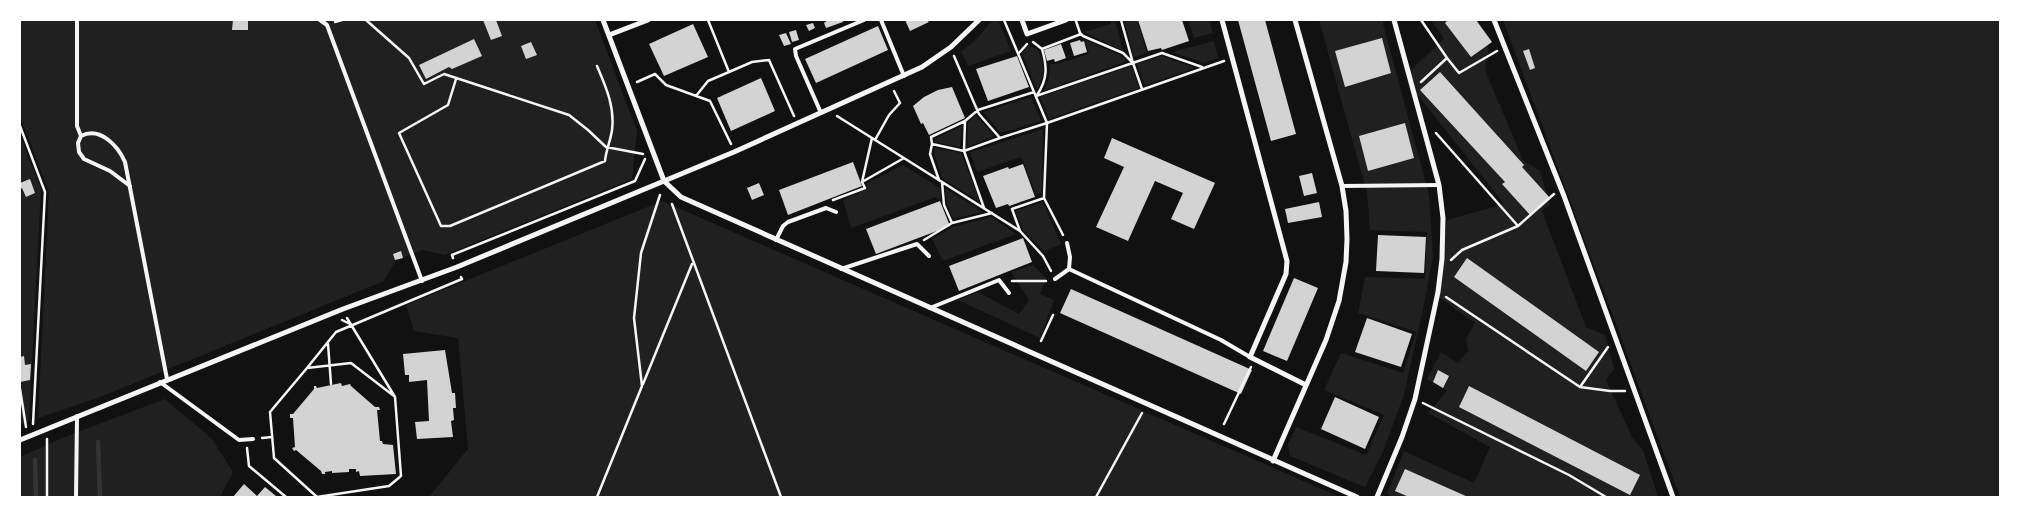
<svg xmlns="http://www.w3.org/2000/svg" width="2020" height="517" viewBox="0 0 2020 517" font-family="'Fira Sans Condensed',sans-serif">
<style>
.green{fill:#202020}
.lines{fill:none;stroke-linecap:round;stroke-linejoin:round}
.stream{stroke:#333;stroke-width:4.5}
.building{fill:#d3d3d3}
.path{stroke:#f5f5f5;stroke-width:2.5}
.service{stroke:#f5f5f5;stroke-width:4}
.minor{stroke:#f5f5f5;stroke-width:5}
</style>
<rect width="100%" height="100%" fill="#111"/>
<!-- green -->
<path class="green" d="M20,20h575l42,111 -5,48 -187,76 -22,-5 -27,10 -12,21 -284,116 -62,21 11,-226 -29,-75z
M992,20h6l13,31 -43,15 -7,-14 16,-13z
M1110,20h5l8,31 -39,-19 27,-8z
M1124,20h13l10,33 -13,4z
M1188,20h21l4,13 -19,5z
M1319,20h63l47,175 4,60 -8,45 -21,95 -22,59 -17,33 -75,-31 -2,-12 8,-17 70,28 18,-40 -60,-25 17,-37 62,20 13,-41 -58,-19 7,-36 60,2 2,-47 -57,-2 -3,-37z
M1431,20h47l11,29 -4,21 38,90 17,11 10,33 -8,7 44,116 19,8 9,34 -8,11 26,57 11,13 15,47h-265l-6,-3 17,-43 70,32 16,-36 -62,-34 19,-22 -20,-12 14,-27 17,11 10,-12 -2,-12 9,-16 -38,-27 4,-18 6,-58 57,-16 -87,-110 -6,-24 33,-31z
M1503,20h497v477h-320z
M1085,40l35,15 7,6 -83,30 5,-13 1,-14h6l33,-10z
M1214,41l4,17 -14,5 -32,-11z
M1029,45l9,5c7,18 7,22 -1,40l-15,-37z
M1162,56l33,12 -50,17 -8,-21z
M1131,66l8,22 -90,31 -9,-22z
M1031,97l10,24 -40,12 -18,-21z
M976,115l18,21 -27,11 1,-25z
M962,126l-2,21 -25,-5 -1,-3z
M1043,129l-1,64 -6,1 -15,-37 -44,15 -7,-20z
M20,136l21,53 -12,232 -9,4z
M935,148l26,5 19,49 -38,-24 -8,-25z
M903,165l37,23 1,10 -2,2 -3,-3 -85,31 -8,-28 25,-12 -2,-4z
M945,188l37,24 -29,7 -6,-15z
M662,201l678,296h-911l39,-48 -10,-111 -44,-7 -8,-26z
M1043,202l18,42 -17,7 -22,-22 -6,-18z
M991,217l25,17 -73,27 -11,-22 21,-12z
M1033,265l13,13 -6,16 14,6 -14,38 -82,-38 20,-8 41,22 10,-14 -18,-28z
M165,399l47,40 21,33 -13,25h-200v-40l47,-21z"/>
<g class="lines">
<!-- stream -->
<path class="stream" d="M98,442l2,55
M35,460l1,37"/>
</g>
<!-- building -->
<path class="building" d="M233,20h15v10h-16z
M483,20h13l6,16 -11,4z
M828,20h15v2l-17,6 -2,-5z
M905,20h22l2,2 -19,9z
M1138,20h44l7,21 -27,9 -1,-2 -13,3z
M1238,20h27l31,114 -25,7z
M1448,20h28l16,22 -21,15 -26,-34z
M813,23l2,5 -6,3 -3,-6z
M693,24l15,33 -44,19 -15,-32z
M878,26l10,24 -72,33 -11,-24z
M796,30l3,10 -7,2 -3,-10z
M786,33l5,11 -7,2 -5,-11z
M1382,38l9,35 -46,14 -10,-36z
M474,39l8,17 -30,13 -3,-2 -23,12 -7,-14z
M1080,40l1,2 3,-1 3,11 -13,4 -4,-13z
M531,42l6,13 -11,4 -5,-13z
M1061,44l5,14 -11,4 -1,-3 -7,2 -3,-11z
M1529,49l6,19 -5,2 -7,-19z
M1017,56l12,31 -41,14 -12,-32z
M1440,72l84,93 -2,2 28,31 -20,17 -28,-31 3,-2 -85,-92z
M761,78l14,33 -44,20 -14,-33z
M952,87l13,31 -36,17 -6,-12 -2,1 -8,-18 11,-9 14,-7z
M1405,123l9,35 -46,13 -9,-35z
M1112,138l103,45 -21,46 -23,-10 12,-26 -28,-12 -27,60 -32,-14 28,-60 -20,-9z
M853,162l9,24 -74,29 -9,-25z
M1023,164l12,33 -26,9 -1,-2 -12,4 -13,-32 25,-9 1,2z
M1312,173l5,20 -13,3 -5,-20z
M30,179l5,14 -9,4 -4,-9 -2,1v-6z
M759,183l5,12 -12,5 -5,-12z
M940,201l10,25 -74,28 -10,-25z
M1319,202l3,15 -34,6 -3,-14z
M1378,235l48,2 -2,36 -48,-2z
M1023,238l9,24 -73,29 -10,-25z
M401,251l2,7 -8,2 -2,-6z
M1467,258l132,94 -13,19 -132,-94z
M1294,278l24,10 -31,73 -24,-10z
M1071,289l181,81 -11,24 -181,-81z
M1367,318l45,16 -11,33 -46,-15z
M445,350l7,43h3l1,15h-3l1,12 -3,1 2,16 -36,2 -2,-17 14,-1 -2,-41 -18,2v-7h-4l-2,-21z
M24,356l1,9 6,-1 -1,16 -10,2v-25z
M1438,370l11,6 -6,12 -10,-6z
M341,383l1,3 8,-2 1,2 24,21h4l1,3h-3l3,31h2l1,3 10,1 3,29 -36,2 -1,-5 -3,1v-3h-7v3l-17,1v-2l-7,1v2h-3l-1,-3 -25,-21 -2,1 -2,-3 3,-1 -2,-29h-3v-4h3l21,-25v-3h2l1,2z
M1469,386l171,89 -10,20 -171,-88z
M1335,397l44,20 -14,32 -44,-20z
M1405,469l63,28h-59l-14,-6z
M244,484l13,12 8,-9 11,9 -43,1z"/>
<g class="lines">
<!-- path -->
<path class="path" d="M366,20l43,38 15,26 20,-10 125,41 19,15 18,17 37,7
M1004,20l30,72
M1421,20l26,38
M1076,21l4,12 3,3 40,17 10,10 -12,-43
M335,22l7,-2
M1033,42l9,7
M1019,53l8,-9
M1133,63l9,26
M729,72l23,-10 17,-2 25,56
M456,79l-8,26 -49,28 42,93h9l155,-65c1,-11 6,-22 7,-31 3,-23 -6,-43 -15,-64
M637,82l18,-8 11,11 44,16 21,43
M1421,82l26,-24 12,15 38,-22
M1037,95c11,-16 10,-29 5,-46l39,-15
M696,96l12,-15 21,-9 -21,-52
M1036,96l126,-43 40,14
M837,116l183,115
M20,126l25,66 -12,232
M1436,133l82,93 36,-32
M872,138l-10,44 42,-24
M875,140l14,-25 11,-12 -6,-12
M932,144l-1,-7 34,-16
M939,180l-9,-26 2,-10 32,7 1,-30 13,-11 56,-18 13,31 -47,15 -21,-24 -4,-9 -21,-49
M942,182l2,23 8,18
M1044,198l-32,11 8,22 23,25 8,15
M833,200l32,-12 -3,-6
M672,204l109,293
M984,208l-20,-57 36,-13
M1063,235l-19,-37 3,-75 177,-62
M924,240l28,-17 40,-10
M453,258l-1,-3 183,-74 10,-22
M1451,260l11,-10 56,-24
M1012,281h34
M1446,297l134,90 30,4h15
M342,320l10,5
M1041,341l12,-26
M328,344l3,40
M307,368l29,-36 126,-53 -1,-2
M643,384l49,-120
M1580,387l28,-40
M20,389l6,38
M1423,403l146,72 37,22
M1224,424l27,-57
M262,438l10,-1
M247,448l2,18 37,31
M47,497v-58
M317,497l72,-11 12,-10 -6,-79 -48,-79
M317,497l-43,-39 -4,-46 37,-44 44,-5 43,33
M597,497l45,-111 -8,-68 7,-65 19,-58
M1096,497l46,-84"/>
<!-- service -->
<path class="service" d="M77,20v106l4,10 -3,7 1,9 5,7 26,12 20,15
M320,20l7,5 95,256
M881,20l23,56
M821,113l-25,-57 -1,-7 69,-29
M81,136c19,-10 37,10 44,26l42,217
M1342,186l97,-1
M776,240l7,-14 5,-4 38,-14 10,4
M1067,243l3,14 -1,12
M841,269l76,-25 12,12
M1055,279l14,-10 152,71 29,17
M930,308l69,-28 10,13
M160,382l79,58 14,-1
M76,497l1,-81"/>
<!-- minor -->
<path class="minor" d="M603,20l61,161 17,16 676,300
M1022,20l5,14 39,-14
M1222,20l65,241 -1,13 -36,83 56,28
M1494,20l70,176 109,301
M609,35l39,-15
M20,440l323,-131 114,-42 277,-115 188,-85 29,-20 28,-27
M1273,461l53,-121 13,-39 7,-39 1,-23 -1,-28 -4,-25 -47,-166
M1377,497l25,-60 13,-38 23,-107 4,-33 1,-41 -4,-33 -45,-165"/>
</g>
<!-- border -->
<rect width="2020" height="517" fill="none" stroke="#ffffff" stroke-width="42"/>
</svg>
